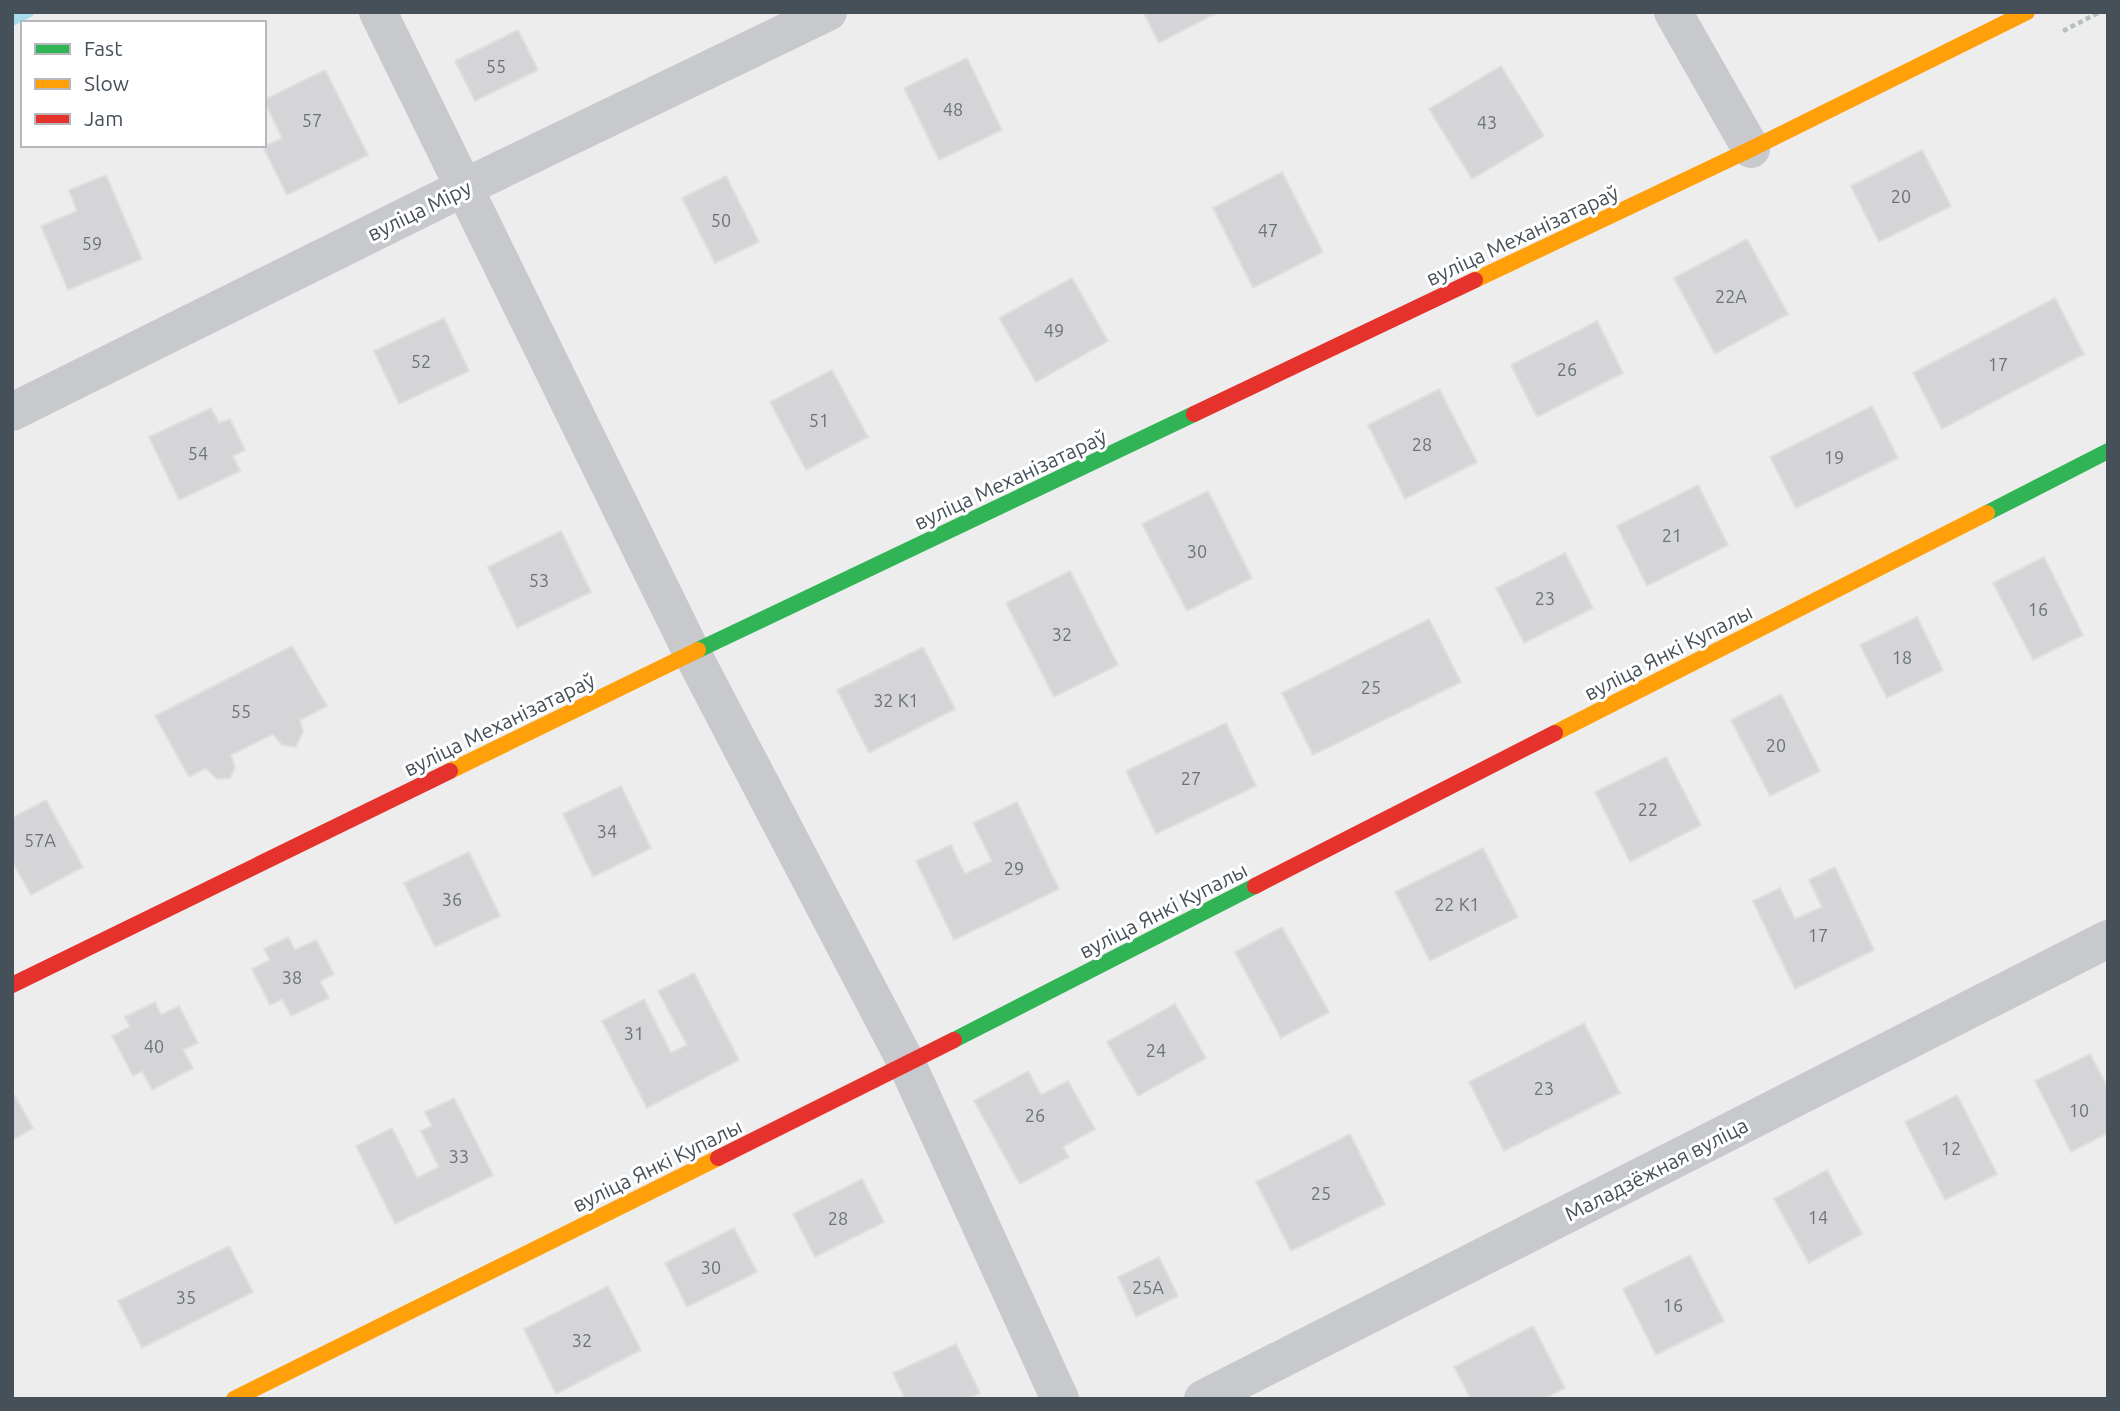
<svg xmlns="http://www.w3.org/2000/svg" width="2120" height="1411" viewBox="0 0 2120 1411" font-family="Ubuntu,sans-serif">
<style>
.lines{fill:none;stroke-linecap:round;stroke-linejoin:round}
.stream{stroke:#a7dcea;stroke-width:12}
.building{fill:#d5d5d7;stroke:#dfdfe0;stroke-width:2}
.path{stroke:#b6c1bd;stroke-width:4.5;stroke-dasharray:5 3.5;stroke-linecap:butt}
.street{stroke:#c7c9cc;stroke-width:38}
.fast{stroke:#30b455;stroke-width:16}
.slow{stroke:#ff9f0a;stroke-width:16}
.jam{stroke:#e5322d;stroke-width:16}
.labels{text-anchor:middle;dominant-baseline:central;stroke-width:6;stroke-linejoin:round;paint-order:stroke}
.number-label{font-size:18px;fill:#6a737a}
.street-label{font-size:21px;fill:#455059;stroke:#fff}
</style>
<rect width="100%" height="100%" fill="#eeeded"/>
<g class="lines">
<!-- stream -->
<path class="stream" d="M12,20l16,-8"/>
</g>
<!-- building -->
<path class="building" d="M1143,12h75l-59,31z
M518,30l20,40 -63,31 -20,-40z
M967,58l35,72 -63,30 -35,-72z
M1501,66l43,70 -72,43 -43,-70z
M325,70l43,85 -81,40 -24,-48 19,-9 -18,-38z
M1922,150l29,56 -72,36 -28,-56z
M1282,172l41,80 -70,36 -40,-80z
M106,175l36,84 -74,31 -27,-64 36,-15 -8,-21z
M726,176l33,66 -44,21 -33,-65z
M1747,239l41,75 -73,40 -41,-76z
M1072,278l36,63 -72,41 -37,-64z
M2055,298l29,56 -142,75 -29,-56z
M444,318l25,53 -70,33 -25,-53z
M1597,321l26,52 -86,44 -26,-52z
M832,370l36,67 -62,33 -36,-68z
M1439,389l38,73 -72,37 -37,-74z
M1872,406l26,52 -102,50 -26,-51z
M211,408l8,15 11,-4 15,31 -12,6 7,15 -61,29 -30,-63z
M1698,485l30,60 -81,41 -30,-60z
M1208,491l44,87 -65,33 -45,-87z
M561,531l30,61 -74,36 -29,-61z
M1565,553l28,55 -69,35 -28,-55z
M2044,557l39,78 -50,25 -40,-77z
M1070,571l48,94 -64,32 -48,-94z
M1917,617l26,53 -56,28 -27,-53z
M1429,619l32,63 -148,73 -31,-62z
M292,646l35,60 -27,14 3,12 -7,15 -14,-2 -9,-11 -42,21 4,13 -5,10 -13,1 -11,-11 -17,9 -34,-61z
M923,647l32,62 -86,44 -32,-63z
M1781,694l39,77 -50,25 -39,-76z
M1226,723l30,63 -100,48 -30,-63z
M1666,757l35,68 -71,37 -35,-70z
M621,786l30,62 -58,29 -30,-63z
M46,800l37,67 -52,28 -19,-34v-43z
M1017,802l42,87 -105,51 -38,-79 35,-16 14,29 27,-13 -19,-38z
M1483,848l35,69 -88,44 -35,-69z
M469,852l31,64 -65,31 -31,-64z
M1835,867l39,83 -79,39 -42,-88 27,-13 15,31 27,-12 -13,-27z
M1282,927l47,85 -48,26 -46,-86z
M288,937l7,13 21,-10 18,34 -14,7 9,17 -38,18 -9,-17 -12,6 -18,-36 18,-9 -6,-11z
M694,973l45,87 -92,48 -45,-87 42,-22 27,54 16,-8 -29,-54z
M155,1002l6,13 18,-9 19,37 -15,7 10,18 -41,22 -10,-19 -9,5 -21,-40 18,-9 -5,-10z
M1175,1004l31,54 -68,38 -31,-54z
M1584,1023l36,70 -116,58 -35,-69z
M2090,1054l18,34v45l-37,19 -36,-71z
M1028,1071l13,24 27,-14 27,48 -32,18 6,10 -49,27 -46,-83z
M1957,1095l40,79 -52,26 -40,-78z
M15,1096l18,32 -21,12v-42z
M454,1098l39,77 -98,49 -39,-78 36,-18 25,50 22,-11 -18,-36 11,-5 -7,-14z
M1350,1134l35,70 -94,47 -35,-69z
M1827,1170l35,64 -53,29 -35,-64z
M862,1179l22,43 -69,35 -22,-43z
M734,1228l23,44 -70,35 -22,-44z
M229,1246l24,46 -111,56 -24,-47z
M1690,1255l34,66 -68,34 -33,-66z
M1159,1257l19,39 -42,21 -18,-40z
M608,1286l33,64 -85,44 -32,-65z
M1533,1326l32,62 -21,11h-73l-17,-32z
M956,1344l24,49 -12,6h-63l-12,-26z"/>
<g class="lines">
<!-- path -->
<path class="path" d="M2063,31l37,-19"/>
<!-- street -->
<path class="street" d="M378,12l314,641 215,411 153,335
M1673,12l78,137
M12,412l453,-225 363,-175
M1203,1399l905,-460"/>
<!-- fast -->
<path class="fast" d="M1987,513l121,-62
M698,650l496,-236
M954,1040l301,-154"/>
<!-- slow -->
<path class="slow" d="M1475,280l276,-131 276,-137
M1555,733l432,-220
M450,771l248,-121
M234,1399l484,-241"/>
<!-- jam -->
<path class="jam" d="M1194,414l281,-134
M1255,886l300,-153
M12,985l438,-214
M718,1158l236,-118"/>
</g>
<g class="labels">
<!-- number labels -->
<g class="number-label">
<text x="496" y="66">55</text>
<text x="953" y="109">48</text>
<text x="312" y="120">57</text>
<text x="1487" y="122">43</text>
<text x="1901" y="196">20</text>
<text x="721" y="220">50</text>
<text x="1268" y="230">47</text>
<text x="92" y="243">59</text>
<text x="1731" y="296">22А</text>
<text x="1054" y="330">49</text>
<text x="421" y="361">52</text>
<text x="1998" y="364">17</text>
<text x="1567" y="369">26</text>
<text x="819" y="420">51</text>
<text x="1422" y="444">28</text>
<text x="198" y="453">54</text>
<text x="1834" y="457">19</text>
<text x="1672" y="535">21</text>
<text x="1197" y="551">30</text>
<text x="539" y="580">53</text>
<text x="1545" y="598">23</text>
<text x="2038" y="609">16</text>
<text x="1062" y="634">32</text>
<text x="1902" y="657">18</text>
<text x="1371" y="687">25</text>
<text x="896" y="700">32 К1</text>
<text x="241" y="711">55</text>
<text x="1776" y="745">20</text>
<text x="1191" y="778">27</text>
<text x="1648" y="809">22</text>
<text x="607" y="831">34</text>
<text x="40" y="840">57А</text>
<text x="1014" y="868">29</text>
<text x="452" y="899">36</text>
<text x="1457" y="904">22 К1</text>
<text x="1818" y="935">17</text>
<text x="292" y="977">38</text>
<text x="634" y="1033">31</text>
<text x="154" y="1046">40</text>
<text x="1156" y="1050">24</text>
<text x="1544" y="1088">23</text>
<text x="2079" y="1110">10</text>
<text x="1035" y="1115">26</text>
<text x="1951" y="1148">12</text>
<text x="459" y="1156">33</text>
<text x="1321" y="1193">25</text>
<text x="1818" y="1217">14</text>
<text x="838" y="1218">28</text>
<text x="711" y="1267">30</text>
<text x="1148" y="1287">25А</text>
<text x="186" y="1297">35</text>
<text x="1673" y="1305">16</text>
<text x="582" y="1340">32</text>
</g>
<!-- street labels -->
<g class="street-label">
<text transform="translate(419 210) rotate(-26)">вуліца Міру</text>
<text transform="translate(1522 235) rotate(-25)">вуліца Механізатараў</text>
<text transform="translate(1010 479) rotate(-25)">вуліца Механізатараў</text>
<text transform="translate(1668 652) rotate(-27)">вуліца Янкі Купалы</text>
<text transform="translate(499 724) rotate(-26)">вуліца Механізатараў</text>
<text transform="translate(1163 910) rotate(-27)">вуліца Янкі Купалы</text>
<text transform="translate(657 1165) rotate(-26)">вуліца Янкі Купалы</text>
<text transform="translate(1656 1169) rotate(-27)">Маладзёжная вуліца</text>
</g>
</g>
<!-- border -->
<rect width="2120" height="1411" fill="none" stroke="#455059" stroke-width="28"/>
<!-- legend -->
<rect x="21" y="21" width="245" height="126" fill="#ffffff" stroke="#b5b9bd" stroke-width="2"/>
<rect x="35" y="44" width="35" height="10" fill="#30b455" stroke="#b5b9bd" stroke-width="2"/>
<text x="84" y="56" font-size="21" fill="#455059">Fast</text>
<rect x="35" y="79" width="35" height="10" fill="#ff9f0a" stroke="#b5b9bd" stroke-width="2"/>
<text x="84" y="91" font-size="21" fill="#455059">Slow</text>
<rect x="35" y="114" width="35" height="10" fill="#e5322d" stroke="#b5b9bd" stroke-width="2"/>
<text x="84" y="126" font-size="21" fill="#455059">Jam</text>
</svg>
